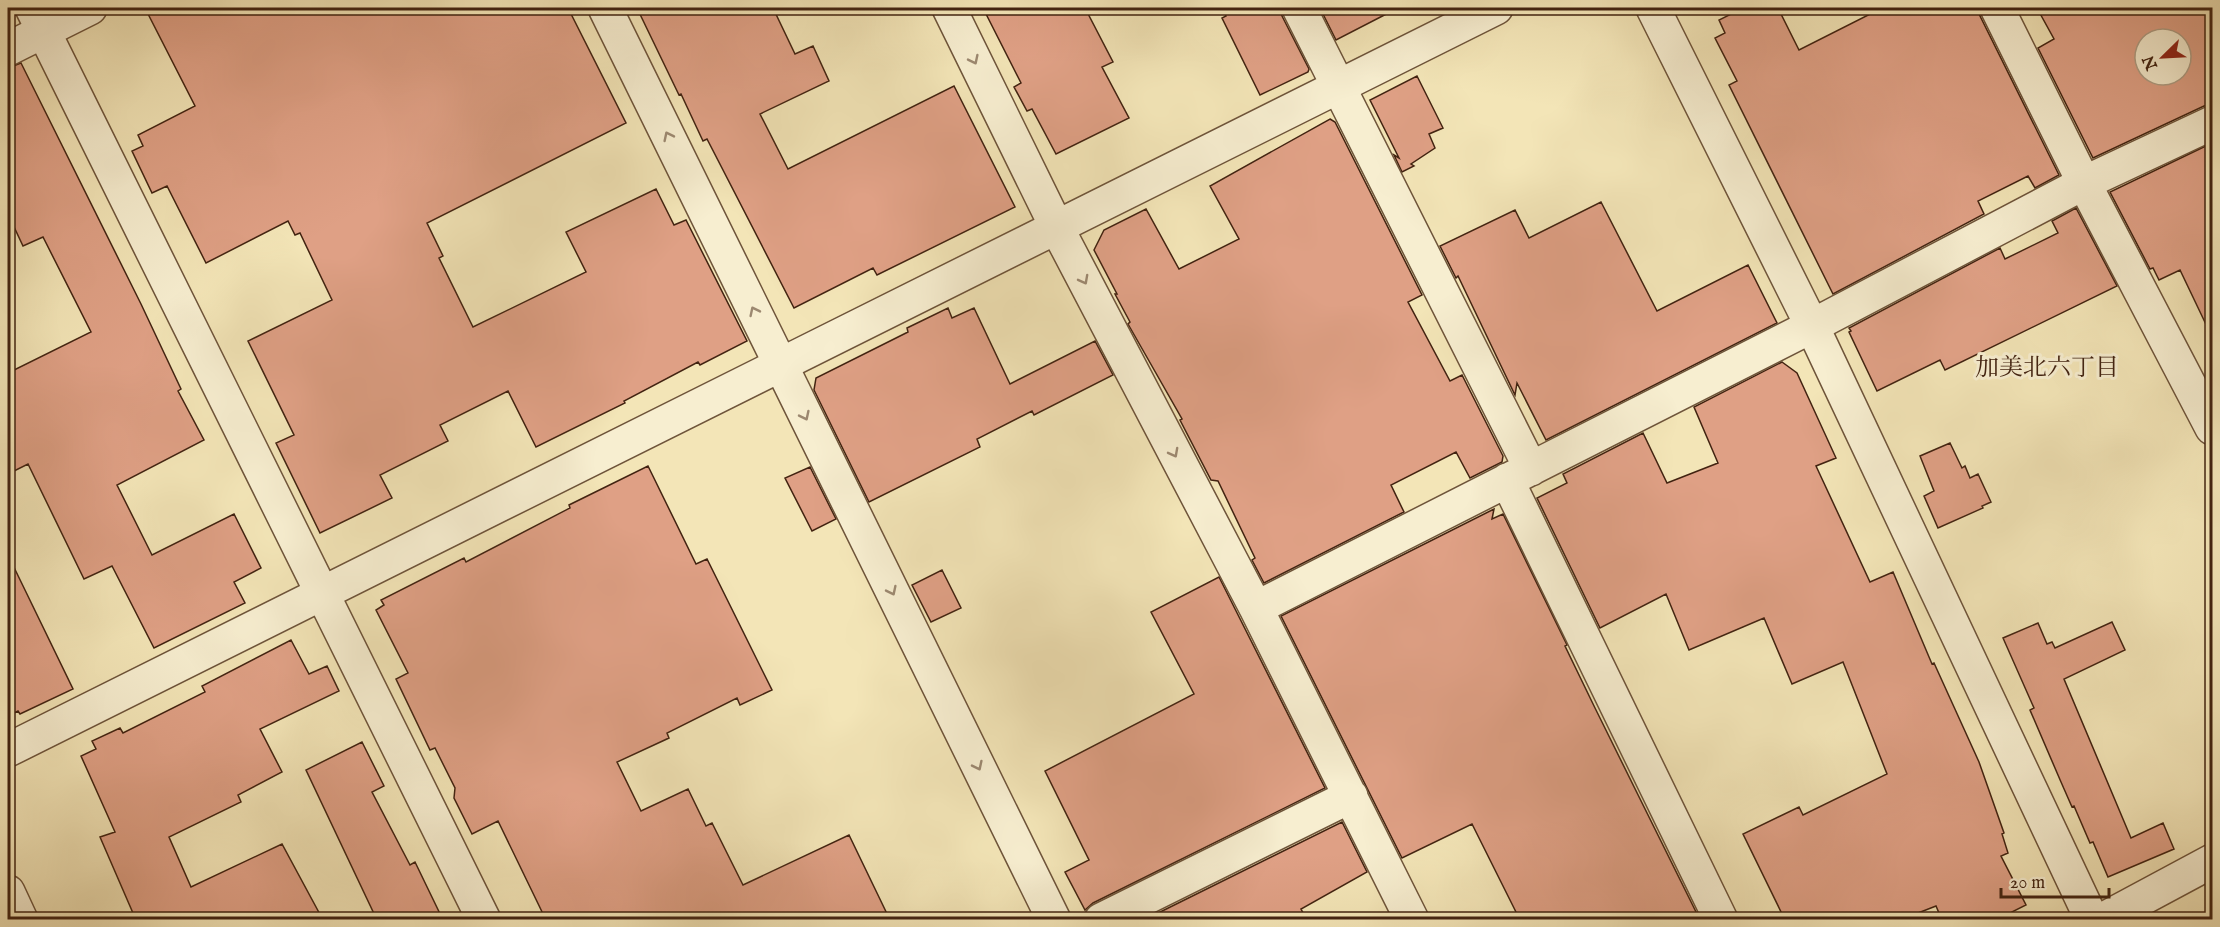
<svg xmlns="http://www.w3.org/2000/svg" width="2220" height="927" font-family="'IM FELL English','Noto Serif JP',serif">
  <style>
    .building { fill: #dfa085; stroke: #422311; stroke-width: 1.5; fill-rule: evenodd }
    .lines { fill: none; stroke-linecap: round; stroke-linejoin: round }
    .minor-casing { stroke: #6e543a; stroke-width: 36 }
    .tertiary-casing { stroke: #6e543a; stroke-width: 36 }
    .minor { stroke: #f7eed0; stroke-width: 33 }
    .tertiary { stroke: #f7eed0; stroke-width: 33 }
    .oneway { stroke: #9c8870 }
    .labels { text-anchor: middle; stroke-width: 6; stroke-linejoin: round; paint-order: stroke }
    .neighbourhood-label { font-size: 24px; fill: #422311; stroke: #f7eed0 }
  </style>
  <rect width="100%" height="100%" fill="#f3e5b7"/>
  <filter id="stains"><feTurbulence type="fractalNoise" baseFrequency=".00333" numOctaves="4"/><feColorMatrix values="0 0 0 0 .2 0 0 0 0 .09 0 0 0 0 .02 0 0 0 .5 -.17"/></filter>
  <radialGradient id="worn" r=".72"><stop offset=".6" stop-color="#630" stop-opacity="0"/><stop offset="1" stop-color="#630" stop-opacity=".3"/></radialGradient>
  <path class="building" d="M 145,8 L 568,8 L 626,123 L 427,223 L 443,256 L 439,258 L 473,327 L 586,272 L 566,232 L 656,189 L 674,225 L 686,220 L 747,341 L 700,365 L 698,362 L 624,401 L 625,403 L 536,447 L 508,391 L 440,425 L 448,441 L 380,475 L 392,498 L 320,533 L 276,443 L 294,435 L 248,341 L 332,300 L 300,233 L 295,235 L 288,221 L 206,263 L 167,186 L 152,193 L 132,151 L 143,146 L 138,135 L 195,106 Z
    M 637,8 L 773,8 L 795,54 L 813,46 L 829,81 L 760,114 L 788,169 L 954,86 L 1015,207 L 877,275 L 873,268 L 794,308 L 707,139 L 703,141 L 681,94 L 679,95 Z
    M 983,8 L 1085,8 L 1113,62 L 1102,67 L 1129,118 L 1056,154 L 1032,109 L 1027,111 L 1014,87 L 1021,83 Z
    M 1221,8 L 1280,8 L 1282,16 L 1309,69 L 1308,72 L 1260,95 L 1222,18 L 1226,16 Z
    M 1320,8 L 1398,8 L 1336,40 Z
    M 1743,8 L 1778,8 L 1799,50 L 1882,8 L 1976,8 L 2059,175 L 2035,188 L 2028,176 L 1978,201 L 1984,214 L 1833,294 L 1729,85 L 1737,81 L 1715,38 L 1725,33 L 1719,20 Z
    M 2037,8 L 2212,8 L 2212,104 L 2204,106 L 2093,158 L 2038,48 L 2054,39 ZM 2145,39 L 2181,39 L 2181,75 L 2145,75 Z
    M 21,63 L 141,304 L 181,389 L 178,391 L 204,440 L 117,485 L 152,555 L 234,514 L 261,568 L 234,582 L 245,603 L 154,648 L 112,566 L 84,579 L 28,464 L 8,474 L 8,373 L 91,332 L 43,237 L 23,246 L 8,214 L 8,68 Z
    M 1417,76 L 1443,128 L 1429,134 L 1435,148 L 1411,164 L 1414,166 L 1402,172 L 1394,155 L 1399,158 L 1370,100 Z
    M 1330,119 L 1335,122 L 1422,295 L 1408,302 L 1450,381 L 1462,375 L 1503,456 L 1502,462 L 1470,478 L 1456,452 L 1391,485 L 1404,512 L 1264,583 L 1252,560 L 1255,558 L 1218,481 L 1211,480 L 1180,420 L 1182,419 L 1128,324 L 1130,322 L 1115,294 L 1117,294 L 1094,250 L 1104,230 L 1146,209 L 1179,269 L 1239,239 L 1210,186 Z
    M 2212,143 L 2212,337 L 2180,270 L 2159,280 L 2153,268 L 2150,269 L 2110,192 Z
    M 1601,202 L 1657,311 L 1748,265 L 1777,323 L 1546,440 L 1517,383 L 1515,395 L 1458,276 L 1456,278 L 1440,246 L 1515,210 L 1529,238 Z
    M 2076,208 L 2117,286 L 1945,370 L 1940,360 L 1877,391 L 1849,332 L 1851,331 L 1849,328 L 2000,248 L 2005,259 L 2058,233 L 2052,221 Z
    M 948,308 L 952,318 L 974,308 L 1010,384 L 1095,341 L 1113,375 L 1034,415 L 1032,411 L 977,439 L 980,447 L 869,502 L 814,390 L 816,378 L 908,332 L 907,328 Z
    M 1782,362 L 1797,373 L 1836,458 L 1816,466 L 1870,582 L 1893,572 L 1932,664 L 1934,663 L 1979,762 L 2004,833 L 2002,834 L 2008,853 L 2001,856 L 2026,905 L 1996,920 L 1942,920 L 1936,906 L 1900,920 L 1785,920 L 1743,834 L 1799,807 L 1803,815 L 1887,774 L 1843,662 L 1792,684 L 1764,618 L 1689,650 L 1666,594 L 1600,628 L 1537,498 L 1567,483 L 1563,474 L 1643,433 L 1667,483 L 1718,463 L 1694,407 Z
    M 1950,443 L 1962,468 L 1965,466 L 1970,478 L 1978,474 L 1991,502 L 1982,506 L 1983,508 L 1938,528 L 1924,496 L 1934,491 L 1920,456 Z
    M 648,466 L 696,564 L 707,559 L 772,690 L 740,705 L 737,698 L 667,733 L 669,738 L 617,762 L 641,811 L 688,789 L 706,826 L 712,823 L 743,885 L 849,835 L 890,920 L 546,920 L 498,821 L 472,834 L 454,798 L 455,788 L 435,748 L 430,750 L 396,679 L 408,673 L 376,610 L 384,605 L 381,600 L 464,558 L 466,562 L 570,508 L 569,505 Z
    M 810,467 L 836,519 L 812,531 L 785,478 Z
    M 1494,509 L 1492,519 L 1503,514 L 1567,645 L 1565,646 L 1595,708 L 1700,920 L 1520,920 L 1472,824 L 1402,858 L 1281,616 Z
    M 8,555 L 73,689 L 20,714 L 18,711 L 8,716 Z
    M 942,570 L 961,608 L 931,622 L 912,585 Z
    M 1219,577 L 1325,788 L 1093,903 L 1085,910 L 1065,872 L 1089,860 L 1045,771 L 1194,694 L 1151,612 Z
    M 2112,622 L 2125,650 L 2064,679 L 2131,838 L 2163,823 L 2174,849 L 2108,877 L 2093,842 L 2090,843 L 2074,806 L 2072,807 L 2061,782 L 2030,710 L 2034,708 L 2003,638 L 2038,623 L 2047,644 L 2052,642 L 2055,648 Z
    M 291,640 L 309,674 L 327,666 L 339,691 L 260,729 L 282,772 L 238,795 L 241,802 L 169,837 L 191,887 L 282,844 L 323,920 L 136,920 L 100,837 L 115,832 L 81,756 L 96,749 L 92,741 L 120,728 L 123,733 L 205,692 L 202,686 Z
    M 362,742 L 384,786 L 372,792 L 410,865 L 415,862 L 443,920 L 377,920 L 306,770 Z
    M 1342,822 L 1367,872 L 1301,909 L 1307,920 L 1144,920 Z"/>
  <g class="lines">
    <g class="minor-casing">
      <path id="minor" d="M 605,8 L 1054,920
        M 949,8 L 1057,228 L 1256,608 L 1412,920
        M 1299,8 L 1531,469
        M 1997,8 L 2084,183 L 2212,428
        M 8,49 L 90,8
        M 1507,480 L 1721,920
        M 1256,608 L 1812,326 L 2084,183 L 2212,123
        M 8,750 L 1496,8
        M 8,892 L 21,920
        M 1101,920 L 1351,796
        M 2102,920 L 2212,861"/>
    </g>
    <g class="tertiary-casing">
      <path id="tertiary" d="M 32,8 L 484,920
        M 1653,8 L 1812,326 L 2092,920"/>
    </g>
    <use href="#minor" class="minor"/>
    <use href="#tertiary" class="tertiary"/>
  </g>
  <defs><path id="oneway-chevron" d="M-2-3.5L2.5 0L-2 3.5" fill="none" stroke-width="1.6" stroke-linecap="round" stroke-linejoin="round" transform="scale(1.5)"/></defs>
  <g class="oneway">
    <use href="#oneway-chevron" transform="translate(974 60) rotate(64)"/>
    <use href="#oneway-chevron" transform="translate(668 136) rotate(-116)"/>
    <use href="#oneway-chevron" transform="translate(1084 280) rotate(62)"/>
    <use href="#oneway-chevron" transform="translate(754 311) rotate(-116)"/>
    <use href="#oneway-chevron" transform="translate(805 416) rotate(64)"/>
    <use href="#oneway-chevron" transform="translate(1174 453) rotate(62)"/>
    <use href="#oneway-chevron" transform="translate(892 591) rotate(64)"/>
    <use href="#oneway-chevron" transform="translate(978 766) rotate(64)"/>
  </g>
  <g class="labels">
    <g class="neighbourhood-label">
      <text x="2047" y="375">加美北六丁目</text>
    </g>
  </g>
  <rect width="2220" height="927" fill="none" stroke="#f3e5b7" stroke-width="30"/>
  <rect x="9" y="9" width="2202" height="909" fill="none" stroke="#422311" stroke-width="3"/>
  <rect x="15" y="15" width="2190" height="897" fill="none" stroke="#422311" stroke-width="1.5"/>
  <g transform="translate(2163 57) rotate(246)"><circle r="28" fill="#f7eed0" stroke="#af9d84" stroke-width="1.5"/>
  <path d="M0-4.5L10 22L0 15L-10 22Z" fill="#8f2418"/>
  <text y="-9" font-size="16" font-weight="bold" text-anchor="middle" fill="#422311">N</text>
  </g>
  <path d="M2001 888v9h108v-9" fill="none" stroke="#422311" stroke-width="3"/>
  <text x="2010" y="888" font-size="18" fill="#422311" stroke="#f7eed0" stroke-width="4.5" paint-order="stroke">20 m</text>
  <rect width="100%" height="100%" filter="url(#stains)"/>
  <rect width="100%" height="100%" fill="url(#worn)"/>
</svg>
